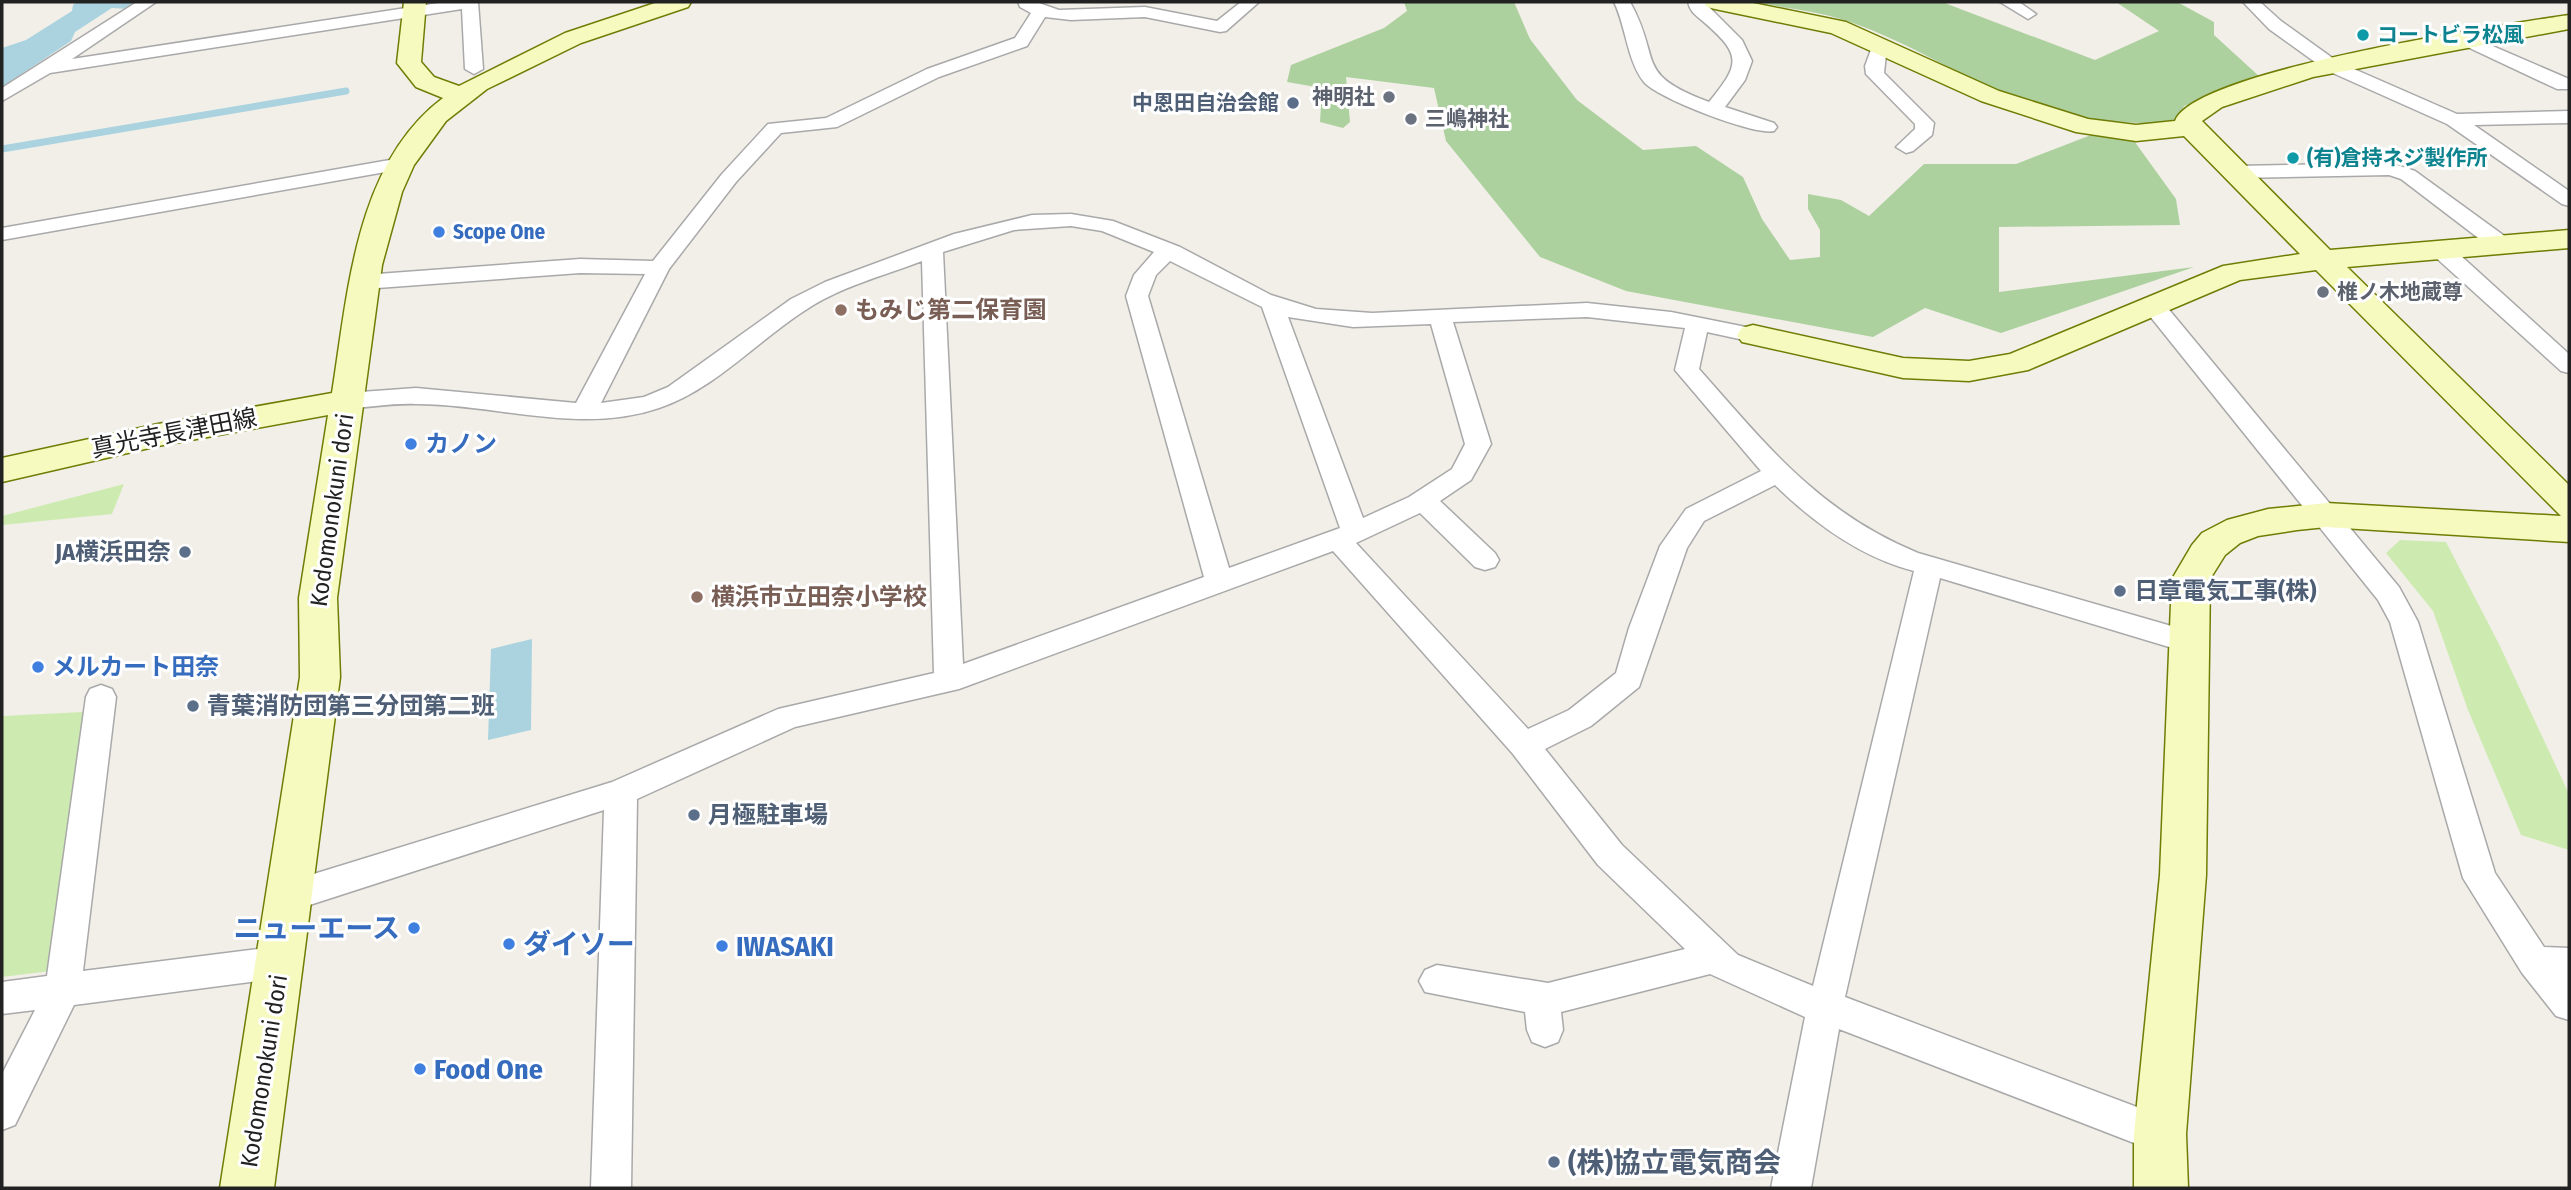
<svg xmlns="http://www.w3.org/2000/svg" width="2571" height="1190" font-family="'Fira Sans Condensed','Noto Sans JP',sans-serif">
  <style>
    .grass { fill: #cdebb0 }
    .forest { fill: #add19e }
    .water { fill: #aad3df }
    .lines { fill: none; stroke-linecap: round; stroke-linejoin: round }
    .stream { stroke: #aad3df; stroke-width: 7 }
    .street-casing { stroke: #a9a9a9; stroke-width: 3 }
    .secondary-casing { stroke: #707d05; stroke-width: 3 }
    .street { fill: #fff; fill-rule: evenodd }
    .secondary { fill: #f7fabf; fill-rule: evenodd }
    .culture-dot { fill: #0f9aa8; stroke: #fff; stroke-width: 2.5 }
    .worship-dot { fill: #6b7280; stroke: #fff; stroke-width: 2.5 }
    .service-dot { fill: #5c6f8a; stroke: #fff; stroke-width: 2.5 }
    .shop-dot { fill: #3f7fe0; stroke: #fff; stroke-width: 2.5 }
    .education-dot { fill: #8d6e63; stroke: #fff; stroke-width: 2.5 }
    .labels { text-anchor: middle; stroke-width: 6; stroke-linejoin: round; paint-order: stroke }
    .far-culture-label { font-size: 21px; font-weight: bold; fill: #0d838f; stroke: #fff; text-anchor: start }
    .far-worship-label { font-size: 21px; font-weight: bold; fill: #5b616d; stroke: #fff; text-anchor: start }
    .far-service-label { font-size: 21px; font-weight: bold; fill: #4e5e75; stroke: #fff; text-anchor: end }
    .far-shop-label { font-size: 21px; font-weight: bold; fill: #366cbe; stroke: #fff; text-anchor: start }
    .education-label { font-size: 24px; font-weight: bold; fill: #785e54; stroke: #fff; text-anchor: start }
    .street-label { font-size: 24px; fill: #222; stroke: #fff }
    .shop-label { font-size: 24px; font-weight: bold; fill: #366cbe; stroke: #fff; text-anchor: start }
    .service-label { font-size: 24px; font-weight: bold; fill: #4e5e75; stroke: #fff; text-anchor: start }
    .near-shop-label { font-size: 28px; font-weight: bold; fill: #366cbe; stroke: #fff; text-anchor: start }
    .near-service-label { font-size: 28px; font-weight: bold; fill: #4e5e75; stroke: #fff; text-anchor: start }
  </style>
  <rect width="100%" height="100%" fill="#f2efe9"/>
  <path class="grass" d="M 124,484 L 112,514 L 2,525 L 2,516 Z
    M 2400,540 L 2446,542 L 2499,644 L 2569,794 L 2569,850 L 2521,835 L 2468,710 L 2433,611 L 2386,553 Z
    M 83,712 L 51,971 L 2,977 L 2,716 Z"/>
  <path class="forest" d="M 1404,2 L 1514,2 L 1530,39 L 1577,100 L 1643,150 L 1696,146 L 1743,177 L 1762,219 L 1790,260 L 1820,257 L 1820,230 L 1808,209 L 1808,194 L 1841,200 L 1869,216 L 1924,164 L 2016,164 L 2091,135 L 2132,138 L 2176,199 L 2180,225 L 1999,227 L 1999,292 L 2194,267 L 2001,333 L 1925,308 L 1873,337 L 1626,291 L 1540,257 L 1446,141 L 1434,88 L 1346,77 L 1350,122 L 1343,128 L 1320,122 L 1322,88 L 1287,82 L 1291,65 L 1384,28 L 1407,11 Z
    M 1755,2 L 1942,2 L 2095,60 L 2159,31 L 2116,2 L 2179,3 L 2214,22 L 2214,35 L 2260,77 L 2184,106 L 2178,122 C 2115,127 2053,116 1995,90 C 1945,67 1897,37 1844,20 C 1816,11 1784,8 1755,2 Z"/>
  <path class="water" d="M 77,2 L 121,2 L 75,32 L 71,41 L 2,87 L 2,48 L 26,40 L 72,11 L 73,5 Z
    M 532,639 L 531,730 L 488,740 L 491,649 Z"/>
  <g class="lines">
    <path class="stream" d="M 104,4 L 135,6
      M 2,149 L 346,91"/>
    <g class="street-casing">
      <path id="street" d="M 137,2 L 156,2 L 72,59 L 445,2 L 478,2 L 483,69 L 474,74 L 465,69 L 462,9 L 50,73 L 2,101 L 2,88 Z
        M 1018,2 L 1036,2 L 1059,10 L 1145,7 L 1217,21 L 1241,2 L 1259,2 L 1226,31 L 1220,32 L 1145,17 L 1071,20 L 1045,17 L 1027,46 L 939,77 L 837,127 L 781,133 L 736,182 L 669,269 L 601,403 L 644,397 L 668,387 L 791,299 L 825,282 L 954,234 L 1032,215 L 1071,214 L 1113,221 L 1180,247 L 1271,295 L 1316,309 L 1372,313 L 1587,303 L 1671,312 L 1761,330 L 1765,335 L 1761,340 L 1753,342 L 1707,332 L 1699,369 C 1768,447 1819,512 1918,553 L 2199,634 L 2203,642 L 2199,650 L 2189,653 L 1940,578 L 1845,997 L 2174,1121 L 2179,1134 L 2174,1147 L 2160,1153 L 1839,1029 L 1811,1188 L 1771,1188 L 1805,1017 L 1710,974 L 1561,1012 L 1563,1030 L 1558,1042 L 1545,1047 L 1532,1042 L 1527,1030 L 1525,1012 L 1425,992 L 1419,981 L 1425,970 L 1437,965 L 1548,983 L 1685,949 L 1598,865 L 1513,754 L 1333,551 L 959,689 L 795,727 L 637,799 L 631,1188 L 591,1188 L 604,810 L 291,911 L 279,906 L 274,896 L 279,886 L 291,881 L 612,782 L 778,709 L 934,673 L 922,261 C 883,276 839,287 804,311 C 756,342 715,389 659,408 C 581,435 496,404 416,404 C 393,403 370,407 347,409 L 338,406 L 335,401 L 338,396 L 347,393 L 416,388 L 576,403 L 645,274 L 580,273 L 364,289 L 353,282 L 364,275 L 580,259 L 653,261 L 722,174 L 768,124 L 826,118 L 927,69 L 1015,38 L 1031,13 L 1020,7 ZM 1071,226 L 1102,231 L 1154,252 L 1134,275 L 1126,296 L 1204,577 L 963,664 L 943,252 L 1014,230 ZM 1170,261 L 1262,307 L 1340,528 L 1229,568 L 1148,296 L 1156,275 ZM 1288,317 L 1353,327 L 1431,324 L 1465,444 L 1452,469 L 1409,497 L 1363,518 ZM 1587,317 L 1685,328 L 1675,370 L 1761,471 L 1686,509 L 1660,546 L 1629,628 L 1616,673 L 1569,710 L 1528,729 L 1356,543 L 1420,513 L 1475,567 L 1485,570 L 1495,567 L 1499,560 L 1495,553 L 1440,501 L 1471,480 L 1491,444 L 1453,322 ZM 1775,485 C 1814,523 1860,557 1914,571 L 1813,986 L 1738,955 L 1622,845 L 1545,749 L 1591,726 L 1639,687 L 1687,548 L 1704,521 Z
        M 1614,2 L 1630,2 C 1663,61 1632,73 1709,102 C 1739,65 1743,56 1705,23 C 1697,16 1690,12 1688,2 L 1704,2 L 1742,40 L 1752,61 L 1745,80 L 1725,107 L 1774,123 L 1777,127 L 1774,131 C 1755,136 1657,98 1644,82 C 1627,61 1626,26 1614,2 Z
        M 2000,2 L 2019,2 L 2036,14 L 2028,19 Z
        M 2243,2 L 2260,2 L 2281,21 L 2338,62 L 2457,114 L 2569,111 L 2569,123 L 2474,125 L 2569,191 L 2569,206 L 2562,204 L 2447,124 L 2326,70 L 2269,29 Z
        M 2467,35 L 2569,79 L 2569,89 L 2557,89 L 2461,44 L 2458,40 L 2461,36 Z
        M 1889,43 L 1898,48 L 1886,54 L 1884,73 L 1934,123 L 1932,135 L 1913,151 L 1906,153 L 1896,147 L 1915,129 L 1915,124 L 1866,74 L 1865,66 L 1872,47 Z
        M 401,158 L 411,164 L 408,168 L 2,240 L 2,228 Z
        M 2391,163 L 2415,171 L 2510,240 L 2513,245 L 2510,250 L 2494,250 L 2401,179 L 2389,175 L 2237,178 L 2227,172 L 2237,166 Z
        M 2441,244 L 2449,245 L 2569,354 L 2569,373 L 2561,371 L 2433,255 L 2430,250 Z
        M 2153,298 L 2161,300 L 2399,587 L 2418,622 L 2495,873 L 2544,947 L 2569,948 L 2569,1020 L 2556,1016 L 2522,973 L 2463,878 L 2390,622 L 2378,600 L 2145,310 L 2142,305 L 2145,300 Z
        M 101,685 L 112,689 L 116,697 L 83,971 L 281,946 L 293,951 L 298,962 L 293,973 L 281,978 L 74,1005 L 15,1125 L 2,1130 L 2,1074 L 35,1010 L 2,1014 L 2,982 L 47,976 L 86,697 L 90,689 Z"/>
    </g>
    <g class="secondary-casing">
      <path id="secondary" d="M 404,2 L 426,2 L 421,62 L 434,77 L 459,86 L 565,33 L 658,2 L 691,2 L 688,7 L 581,43 L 487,89 L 446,121 L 414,165 L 402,192 L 382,265 L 337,598 L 340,677 L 274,1188 L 220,1188 L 300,677 L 299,598 L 328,415 L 158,446 L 2,482 L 2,458 L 158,424 L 332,393 C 348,293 355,164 443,98 L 416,87 L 397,63 Z
        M 1704,2 L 1748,2 L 1846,22 L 1999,91 L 2088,119 L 2136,125 L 2175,121 C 2193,70 2509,24 2569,15 L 2569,29 L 2313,77 L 2222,107 L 2202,121 L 2330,250 L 2569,230 L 2569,248 L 2347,267 L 2569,485 L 2569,542 L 2326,527 L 2297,530 L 2258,536 L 2240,543 L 2225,555 L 2210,579 L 2206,875 L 2186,1134 L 2188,1188 L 2134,1188 L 2134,1134 L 2160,875 L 2172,579 L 2192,545 L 2202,533 L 2227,520 L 2268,509 L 2326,503 L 2561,516 L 2316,270 L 2240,280 L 2028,370 L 1969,381 L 1903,378 L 1742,342 L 1737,335 L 1742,328 L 1753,325 L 1903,358 L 1969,361 L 2010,354 L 2223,266 L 2300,254 L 2184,136 L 2136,141 L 2076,132 L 1981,101 L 1831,33 L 1715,9 L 1707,7 Z"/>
    </g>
    <use href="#street" class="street"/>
    <use href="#secondary" class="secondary"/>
  </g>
  <g class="culture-dot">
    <circle cx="2363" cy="35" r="7"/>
    <circle cx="2293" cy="158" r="7"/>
  </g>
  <g class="worship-dot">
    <circle cx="1389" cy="97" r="7"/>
    <circle cx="1411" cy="119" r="7"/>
    <circle cx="2323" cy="292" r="7"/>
  </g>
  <g class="service-dot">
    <circle cx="1293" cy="103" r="7"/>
    <circle cx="185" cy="552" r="7"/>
    <circle cx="2120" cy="591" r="7"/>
    <circle cx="193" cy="706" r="7"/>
    <circle cx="694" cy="815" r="7"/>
    <circle cx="1554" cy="1162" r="7"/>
  </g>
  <g class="shop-dot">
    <circle cx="439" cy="232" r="7"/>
    <circle cx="411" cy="444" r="7"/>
    <circle cx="38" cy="667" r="7"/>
    <circle cx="414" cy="928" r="7"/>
    <circle cx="509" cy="944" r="7"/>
    <circle cx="722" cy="946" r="7"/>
    <circle cx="420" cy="1069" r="7"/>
  </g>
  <g class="education-dot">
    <circle cx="841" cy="310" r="7"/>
    <circle cx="697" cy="597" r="7"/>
  </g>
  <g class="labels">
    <g class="far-culture-label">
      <text x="2377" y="42">コートビラ松風</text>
      <text x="2307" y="165">(有)倉持ネジ製作所</text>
    </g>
    <g class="far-worship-label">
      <text x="1375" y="104" text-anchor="end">神明社</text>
      <text x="1425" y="126">三嶋神社</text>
      <text x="2337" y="299">椎ノ木地蔵尊</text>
    </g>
    <g class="far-service-label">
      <text x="1279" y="110">中恩田自治会館</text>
    </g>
    <g class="far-shop-label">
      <text x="453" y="239">Scope One</text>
    </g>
    <g class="education-label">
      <text x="855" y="318">もみじ第二保育園</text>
      <text x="711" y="605">横浜市立田奈小学校</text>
    </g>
    <g class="street-label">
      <text transform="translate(174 433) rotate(-11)" y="8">真光寺長津田線</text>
      <text transform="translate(332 510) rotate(-82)" y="8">Kodomonokuni dori</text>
      <text transform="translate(264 1071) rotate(-81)" y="8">Kodomonokuni dori</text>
    </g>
    <g class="shop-label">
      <text x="425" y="452">カノン</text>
      <text x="52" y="675">メルカート田奈</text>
    </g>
    <g class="service-label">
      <text x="171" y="560" text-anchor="end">JA横浜田奈</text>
      <text x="2134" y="599">日章電気工事(株)</text>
      <text x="207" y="714">青葉消防団第三分団第二班</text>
      <text x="708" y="823">月極駐車場</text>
    </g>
    <g class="near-shop-label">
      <text x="400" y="938" text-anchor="end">ニューエース</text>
      <text x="523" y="954">ダイソー</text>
      <text x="736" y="956">IWASAKI</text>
      <text x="434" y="1079">Food One</text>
    </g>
    <g class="near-service-label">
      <text x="1568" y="1172">(株)協立電気商会</text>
    </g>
  </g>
  <rect width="2571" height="1190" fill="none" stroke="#222222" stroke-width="7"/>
</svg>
